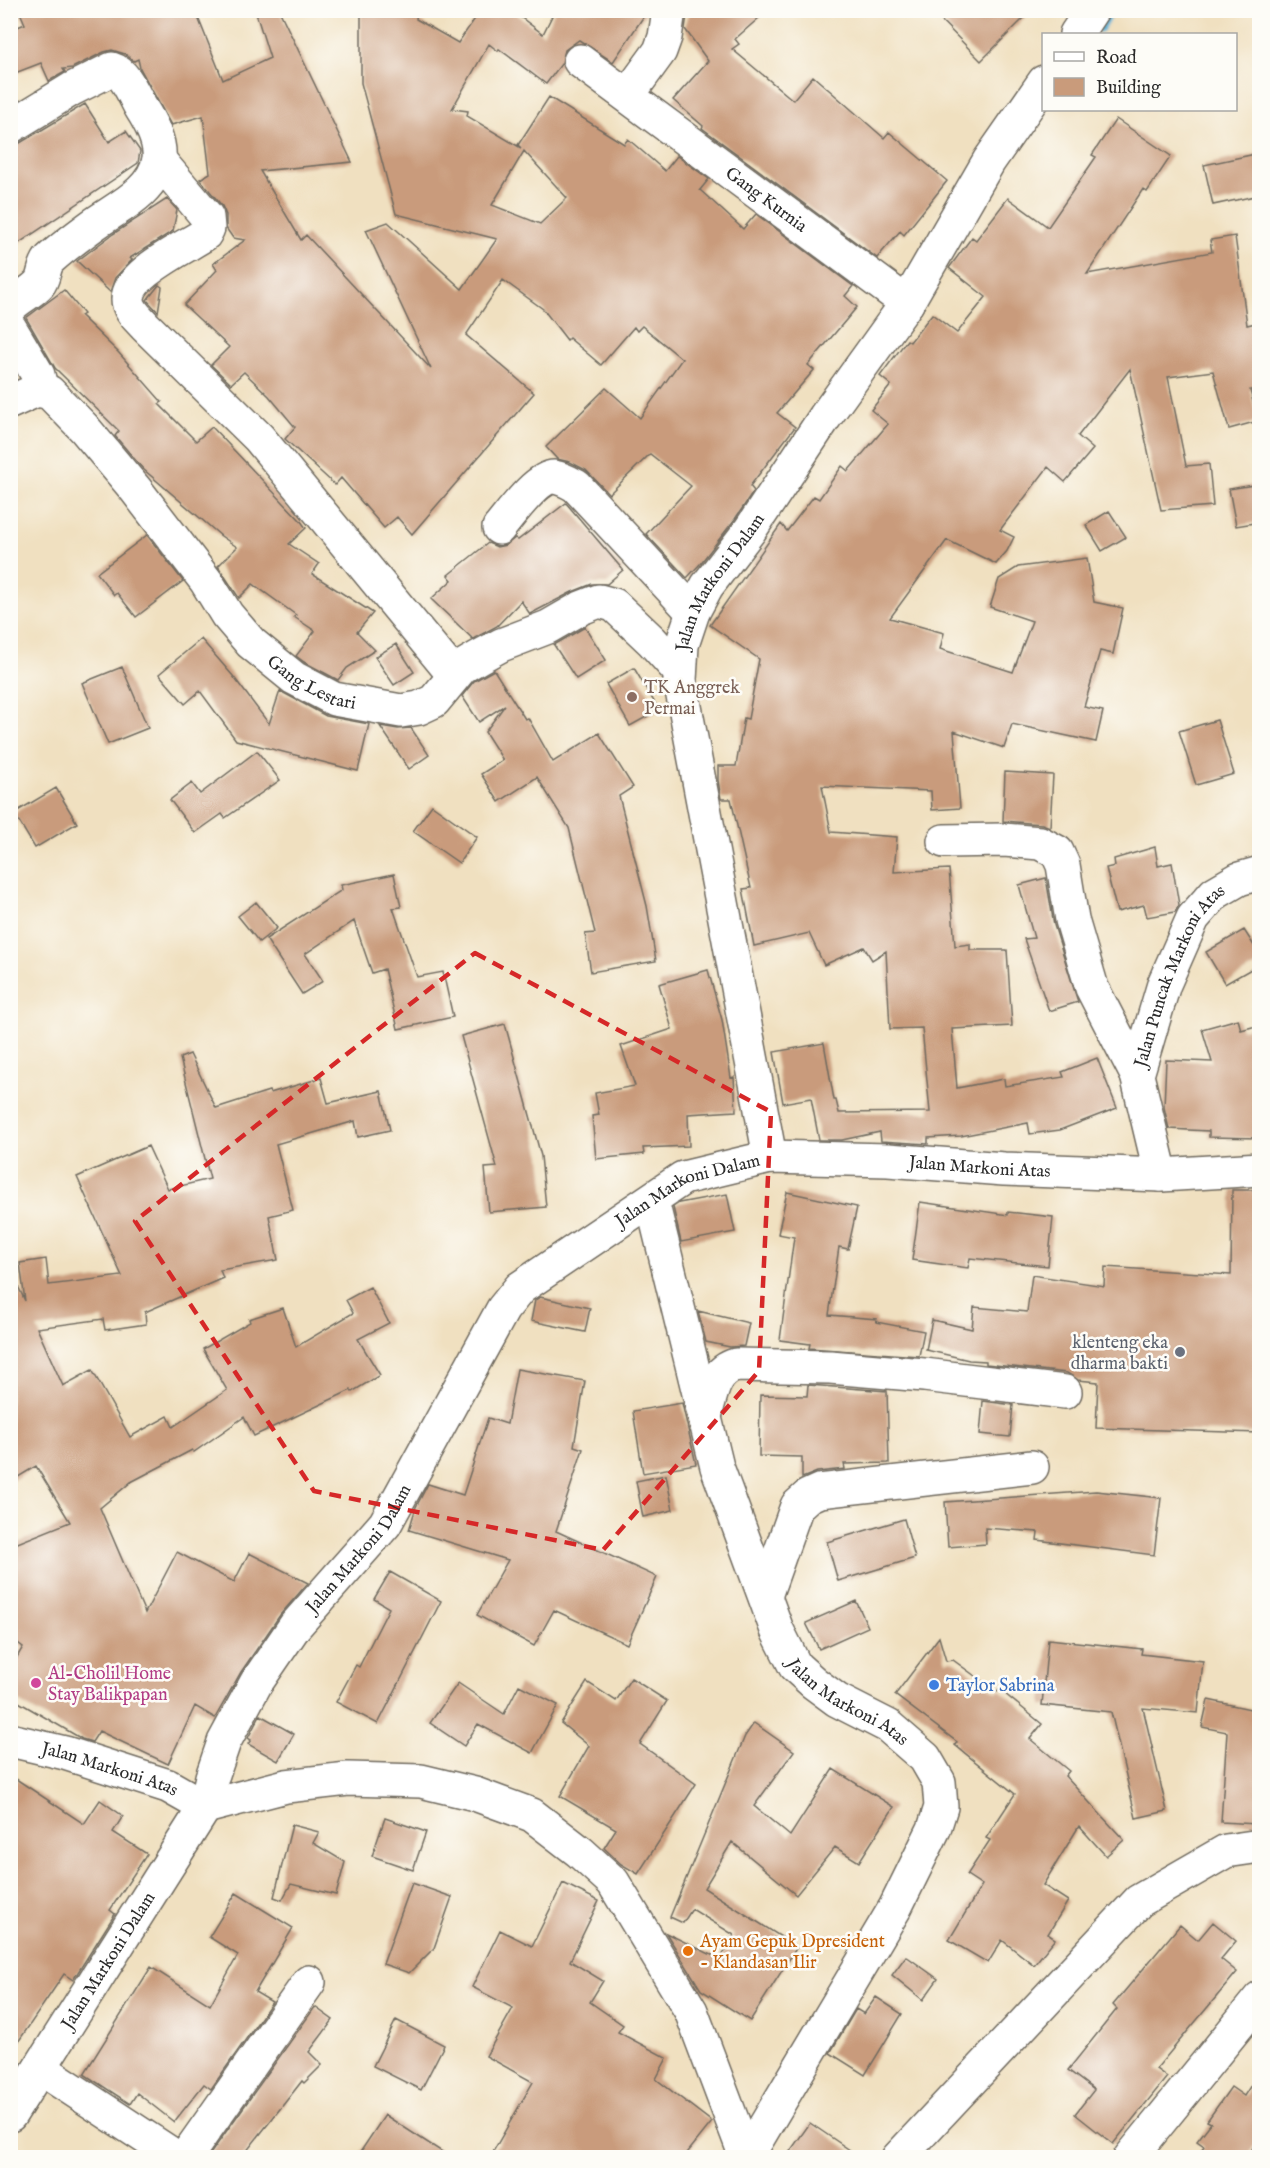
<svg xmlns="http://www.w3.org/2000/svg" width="1270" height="2168" font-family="'IM FELL English',serif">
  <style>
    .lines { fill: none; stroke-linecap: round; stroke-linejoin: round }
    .stream { stroke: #5eb3da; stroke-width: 9 }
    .building { fill: #c99b7b; fill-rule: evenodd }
    .minor-casing { stroke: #706a5f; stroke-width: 36 }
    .minor { stroke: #fff; stroke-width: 33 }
    .marked { fill: none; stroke: #d62828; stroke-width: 4.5; stroke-dasharray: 12 8; stroke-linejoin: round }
    .education-dot { fill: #8d6e63; stroke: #fdfcf7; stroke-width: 2 }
    .worship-dot { fill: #6b7280; stroke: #fdfcf7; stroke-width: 2 }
    .hotel-dot { fill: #d1479c; stroke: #fdfcf7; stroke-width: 2 }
    .shop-dot { fill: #3f7fe0; stroke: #fdfcf7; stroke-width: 2 }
    .food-dot { fill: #e8710a; stroke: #fdfcf7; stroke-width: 2 }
    .labels { text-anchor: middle; stroke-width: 5; stroke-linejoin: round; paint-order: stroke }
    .street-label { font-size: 18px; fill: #2b2b2b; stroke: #fdfcf7 }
    .education-label { font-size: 18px; fill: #785e54; stroke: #fdfcf7; text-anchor: start }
    .worship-label { font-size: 18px; fill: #5b616d; stroke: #fdfcf7; text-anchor: end }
    .hotel-label { font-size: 18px; fill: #b23c85; stroke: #fdfcf7; text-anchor: start }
    .shop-label { font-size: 18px; fill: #366cbe; stroke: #fdfcf7; text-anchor: start }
    .food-label { font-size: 18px; fill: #c56008; stroke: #fdfcf7; text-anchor: start }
  </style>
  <rect width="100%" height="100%" fill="#fdfcf7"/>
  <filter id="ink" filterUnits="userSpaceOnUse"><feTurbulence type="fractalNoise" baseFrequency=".0167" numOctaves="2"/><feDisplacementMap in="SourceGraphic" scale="12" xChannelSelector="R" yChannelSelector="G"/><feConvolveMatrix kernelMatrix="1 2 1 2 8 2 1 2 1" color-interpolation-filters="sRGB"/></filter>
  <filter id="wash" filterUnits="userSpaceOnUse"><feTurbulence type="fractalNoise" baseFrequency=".008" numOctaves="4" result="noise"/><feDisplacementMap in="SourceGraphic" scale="24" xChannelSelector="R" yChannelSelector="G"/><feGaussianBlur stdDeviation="1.35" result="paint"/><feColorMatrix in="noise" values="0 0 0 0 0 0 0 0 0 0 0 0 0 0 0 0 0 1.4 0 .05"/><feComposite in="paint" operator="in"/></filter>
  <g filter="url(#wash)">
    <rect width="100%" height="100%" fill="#f0e0c0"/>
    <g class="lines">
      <path class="stream" d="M 1100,28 L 1111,10"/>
    </g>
    <g id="blocks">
      <path class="building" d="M 19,10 L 195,10 L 223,80 L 270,58 L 255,10 L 279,10 L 352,162 L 260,171 L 301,240 L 306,235 L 431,369 L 366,230 L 388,222 L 462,289 L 497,239 L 396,214 L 361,83 L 361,10 L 417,10 L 416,19 L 458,43 L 481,10 L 511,10 L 543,34 L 555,10 L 648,10 L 613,62 L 579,40 L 565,50 L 562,63 L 546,84 L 499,49 L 498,51 L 489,44 L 452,109 L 468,111 L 467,116 L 521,148 L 518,145 L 549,97 L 624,144 L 628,139 L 665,171 L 677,156 L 709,179 L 700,190 L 743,229 L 756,214 L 853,286 L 845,296 L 857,307 L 808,365 L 814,370 L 777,413 L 795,427 L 750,486 L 754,491 L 735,519 L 700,564 L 687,578 L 646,534 L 691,486 L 650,454 L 609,494 L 586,470 L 570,462 L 557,459 L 546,447 L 606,388 L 640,418 L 682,359 L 642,326 L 637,331 L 634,327 L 601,365 L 569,338 L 567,340 L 543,309 L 503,280 L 466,335 L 534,393 L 412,534 L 397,517 L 384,528 L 341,478 L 335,485 L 285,439 L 295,427 L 269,396 L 244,372 L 231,384 L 211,365 L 229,347 L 184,305 L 217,270 L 213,264 L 245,240 L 233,238 L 226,228 L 226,215 L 222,206 L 200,179 L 210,173 L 203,116 L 171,125 L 140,68 L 138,59 L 134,61 L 125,54 L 112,50 L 104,52 L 72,68 L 63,69 L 65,72 L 49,81 L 41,63 L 10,75 L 10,30 L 25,24 ZM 524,151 L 567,198 L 540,224 L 492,205 Z
        M 695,10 L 768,10 L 735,39 L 739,44 L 732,49 L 793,100 L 813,76 L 884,138 L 889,132 L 947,181 L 904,235 L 900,231 L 877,258 L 702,128 L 703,126 L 673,100 L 708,61 L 685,29 L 687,16 Z
        M 931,10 L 1032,10 L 981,61 Z
        M 85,104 L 109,142 L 126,131 L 140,151 L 138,163 L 10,249 L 10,146 L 20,143 Z
        M 1116,119 L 1171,156 L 1147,192 L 1143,189 L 1087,274 L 1212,252 L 1210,240 L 1235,236 L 1247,325 L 1260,322 L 1260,388 L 1250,390 L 1258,421 L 1229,429 L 1213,371 L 1168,377 L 1186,466 L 1209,464 L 1213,506 L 1161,510 L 1130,369 L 1078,436 L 1093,449 L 1065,482 L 1048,467 L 1000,530 L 1014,537 L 1007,551 L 996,564 L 947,540 L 890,618 L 944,633 L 940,649 L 1013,672 L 1032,621 L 990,607 L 999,579 L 1018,567 L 1087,558 L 1094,602 L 1123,608 L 1113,654 L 1100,651 L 1084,707 L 1103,711 L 1096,742 L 1012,724 L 1004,748 L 954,731 L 960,808 L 932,810 L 931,791 L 822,786 L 831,832 L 897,837 L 894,872 L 949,869 L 955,946 L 970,944 L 970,950 L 1007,950 L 1012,1026 L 952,1029 L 957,1088 L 1004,1079 L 1005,1086 L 1064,1077 L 1062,1072 L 1097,1058 L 1117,1108 L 1060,1130 L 1030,1134 L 1028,1123 L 961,1136 L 928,1138 L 928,1144 L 881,1141 L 880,1132 L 842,1140 L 819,1140 L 811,1098 L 783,1103 L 774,1052 L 824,1043 L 834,1100 L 836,1100 L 839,1113 L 930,1112 L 922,1028 L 890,1029 L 886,951 L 872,960 L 864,947 L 824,965 L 809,933 L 754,946 L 743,889 L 751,888 L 731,799 L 721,799 L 718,780 L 718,766 L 736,766 L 744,718 L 748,719 L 759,659 L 710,625 L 781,524 L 787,531 L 814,496 L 819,499 L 842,466 L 848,471 L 888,424 L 871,410 L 891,385 L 880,376 L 907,340 L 910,342 L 932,314 L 957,333 L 986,297 L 949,268 L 972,237 L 976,240 L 1008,198 L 1048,227 L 1096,157 L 1092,155 Z
        M 1260,153 L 1260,195 L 1213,205 L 1204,165 Z
        M 167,199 L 177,210 L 173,231 L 130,258 L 132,260 L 115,278 L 110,292 L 77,261 L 113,234 Z
        M 159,285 L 162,287 L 158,312 L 147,300 Z
        M 64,290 L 84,314 L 81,316 L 118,352 L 162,402 L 159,404 L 196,441 L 212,427 L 300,520 L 306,528 L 289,544 L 319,564 L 312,574 L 373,613 L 357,632 L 375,650 L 347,668 L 338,680 L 304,662 L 296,656 L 315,631 L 294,617 L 296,615 L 253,584 L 239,598 L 218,566 L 237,547 L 221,536 L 143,469 L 115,436 L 119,431 L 55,368 L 26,318 Z
        M 1260,484 L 1260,522 L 1236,526 L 1229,489 Z
        M 566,503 L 623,570 L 607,584 L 592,584 L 572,592 L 530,614 L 521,601 L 497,626 L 473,639 L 431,599 L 452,580 L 448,575 L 488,543 L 497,547 L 506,545 L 515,538 L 518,540 Z
        M 1109,511 L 1126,537 L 1102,551 L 1086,525 Z
        M 147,535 L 183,581 L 136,617 L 117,593 L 114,595 L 97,573 Z
        M 585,627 L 606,660 L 576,679 L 554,645 Z
        M 201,639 L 233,676 L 269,724 L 280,691 L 326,716 L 369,724 L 358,771 L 236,740 L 200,691 L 185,704 L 159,674 Z
        M 396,644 L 414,672 L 394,685 L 375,657 Z
        M 122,667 L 148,728 L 108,744 L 82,683 Z
        M 634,668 L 659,710 L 630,726 L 606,684 Z
        M 494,670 L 525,719 L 528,718 L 553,762 L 599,733 L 633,787 L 619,796 L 647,906 L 656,961 L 591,972 L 585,934 L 595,933 L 569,828 L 537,777 L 499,802 L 481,774 L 503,760 L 485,732 L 505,705 L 479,722 L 462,696 L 474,681 Z
        M 1217,720 L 1234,774 L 1196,785 L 1179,731 Z
        M 380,726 L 398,729 L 411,728 L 429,755 L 409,769 Z
        M 257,751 L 280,780 L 225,818 L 222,814 L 195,833 L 170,800 L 192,783 L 200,794 Z
        M 1005,772 L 1053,775 L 1050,827 L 1042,824 L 1003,821 Z
        M 56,788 L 77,823 L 35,848 L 14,813 Z
        M 432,805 L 477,837 L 459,863 L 413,831 Z
        M 1155,847 L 1158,866 L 1172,863 L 1179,905 L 1175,912 L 1147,917 L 1144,905 L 1117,912 L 1106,868 L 1115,866 L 1114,859 Z
        M 394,874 L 401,907 L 393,908 L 417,977 L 443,972 L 453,1017 L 398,1029 L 384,969 L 372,973 L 354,921 L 305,954 L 323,981 L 302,994 L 266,939 L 342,890 L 341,885 Z
        M 1046,878 L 1054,925 L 1078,1002 L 1049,1011 L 1024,939 L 1034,938 L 1019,885 Z
        M 256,902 L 277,928 L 259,942 L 238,916 Z
        M 1244,930 L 1260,955 L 1260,964 L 1225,984 L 1206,952 Z
        M 708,970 L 722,1020 L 731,1078 L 734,1077 L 736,1111 L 688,1114 L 689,1146 L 643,1148 L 644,1154 L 596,1159 L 592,1116 L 599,1115 L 595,1093 L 635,1086 L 621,1046 L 672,1029 L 659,984 Z
        M 1238,1019 L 1241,1030 L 1260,1025 L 1260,1138 L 1209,1137 L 1209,1131 L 1169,1129 L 1164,1107 L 1166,1060 L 1212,1062 L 1202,1029 Z
        M 505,1024 L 541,1156 L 546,1207 L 489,1212 L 485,1168 L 497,1167 L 461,1036 Z
        M 190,1054 L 216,1108 L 269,1091 L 270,1093 L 321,1078 L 328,1103 L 381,1091 L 390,1130 L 358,1137 L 355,1121 L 276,1144 L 293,1210 L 269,1216 L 278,1260 L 220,1270 L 223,1278 L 145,1312 L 146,1324 L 105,1330 L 103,1319 L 37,1328 L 63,1386 L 92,1370 L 130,1437 L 168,1416 L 173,1427 L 227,1390 L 203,1349 L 250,1322 L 249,1319 L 283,1308 L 296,1347 L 353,1313 L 346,1300 L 370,1287 L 389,1323 L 358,1339 L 380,1375 L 352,1392 L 351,1390 L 254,1436 L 244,1417 L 194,1452 L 192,1450 L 131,1482 L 100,1508 L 145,1613 L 177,1552 L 234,1582 L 249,1553 L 308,1583 L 280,1615 L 241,1672 L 215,1718 L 195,1706 L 168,1764 L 99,1731 L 92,1742 L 82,1739 L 10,1697 L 10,1669 L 23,1647 L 10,1637 L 10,1546 L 70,1522 L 36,1466 L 10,1482 L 10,1269 L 25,1301 L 20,1263 L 46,1259 L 49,1285 L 122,1276 L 77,1177 L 148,1146 L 168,1189 L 210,1179 L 180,1058 Z
        M 1232,1190 L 1260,1190 L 1260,1433 L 1096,1428 L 1098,1382 L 1078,1380 L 1067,1373 L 986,1364 L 986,1361 L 969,1360 L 926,1350 L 932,1320 L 972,1329 L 974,1307 L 1027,1312 L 1032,1275 L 1104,1286 L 1105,1267 L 1231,1275 Z
        M 787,1192 L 857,1207 L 848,1249 L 839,1247 L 829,1315 L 877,1319 L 876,1322 L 924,1331 L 919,1356 L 809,1348 L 810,1344 L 780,1340 L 794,1237 L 778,1234 Z
        M 727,1194 L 735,1232 L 681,1242 L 673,1207 L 679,1203 Z
        M 920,1202 L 1008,1215 L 1008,1212 L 1053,1217 L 1048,1266 L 970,1258 L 968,1268 L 912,1260 Z
        M 540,1297 L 590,1308 L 585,1332 L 531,1321 L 535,1300 Z
        M 698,1311 L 749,1323 L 744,1346 L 730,1347 L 706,1342 Z
        M 517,1369 L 585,1381 L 574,1446 L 583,1449 L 556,1531 L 657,1577 L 627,1644 L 554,1610 L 534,1646 L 477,1615 L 508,1560 L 409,1530 L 416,1507 L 428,1484 L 463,1495 L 488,1418 L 507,1424 Z
        M 808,1385 L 887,1391 L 889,1463 L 844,1464 L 845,1469 L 817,1472 L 802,1478 L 802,1457 L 759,1456 L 760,1395 L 807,1396 Z
        M 983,1401 L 1013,1405 L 1010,1437 L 980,1434 Z
        M 682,1403 L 696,1464 L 643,1473 L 633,1411 Z
        M 666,1475 L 673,1510 L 643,1517 L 636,1481 Z
        M 1096,1491 L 1161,1498 L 1154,1555 L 1037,1540 L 1038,1532 L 985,1528 L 986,1544 L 948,1547 L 945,1502 Z
        M 904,1519 L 915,1558 L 838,1581 L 827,1542 Z
        M 390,1572 L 441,1601 L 378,1724 L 336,1702 L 356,1665 L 359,1667 L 389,1608 L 374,1599 Z
        M 856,1601 L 868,1627 L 819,1649 L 806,1623 Z
        M 939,1637 L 946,1661 L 953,1660 L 997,1692 L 999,1689 L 1042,1724 L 1030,1739 L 1069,1771 L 1065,1776 L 1124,1840 L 1106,1856 L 1079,1826 L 1043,1885 L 1068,1901 L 1048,1934 L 1055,1939 L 1034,1965 L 1002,1940 L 988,1963 L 949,1940 L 982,1885 L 967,1875 L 990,1840 L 986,1838 L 1015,1794 L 955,1745 L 957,1742 L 895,1695 Z
        M 1048,1639 L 1142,1649 L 1141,1654 L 1203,1661 L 1198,1713 L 1143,1708 L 1167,1811 L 1136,1818 L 1111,1712 L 1042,1705 Z
        M 631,1678 L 667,1701 L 640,1744 L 696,1784 L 638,1874 L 621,1864 L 604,1848 L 616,1829 L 560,1796 L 589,1746 L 561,1723 L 587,1682 L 616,1701 Z
        M 458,1683 L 504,1714 L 519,1685 L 558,1705 L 532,1753 L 478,1724 L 464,1746 L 430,1723 Z
        M 1208,1700 L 1260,1711 L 1260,1783 L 1257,1824 L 1221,1822 L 1227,1732 L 1202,1727 Z
        M 260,1715 L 294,1734 L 278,1761 L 248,1744 L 251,1740 L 248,1738 Z
        M 754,1723 L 794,1751 L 754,1806 L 790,1836 L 833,1769 L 894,1807 L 859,1862 L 835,1847 L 796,1895 L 732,1842 L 704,1888 L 797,1947 L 750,2021 L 701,1990 L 666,1933 L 720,1959 L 734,1935 L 692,1909 L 683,1923 L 670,1917 L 745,1736 Z
        M 10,1775 L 84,1824 L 100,1800 L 123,1816 L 113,1832 L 147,1854 L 110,1910 L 115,1914 L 73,1980 L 64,1974 L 10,2054 Z
        M 385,1818 L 426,1832 L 413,1870 L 372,1856 Z
        M 292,1825 L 319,1832 L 313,1843 L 345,1862 L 336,1895 L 291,1884 L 282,1900 L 274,1897 Z
        M 412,1883 L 452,1897 L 434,1948 L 409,1973 L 383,1964 Z
        M 563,1883 L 599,1901 L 570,1961 L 603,1981 L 590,2002 L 623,2025 L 618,2032 L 667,2058 L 656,2079 L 712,2122 L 684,2157 L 490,2157 L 533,2082 L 486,2056 L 513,2008 L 472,1987 L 500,1930 L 532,1946 Z
        M 236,1893 L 293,1928 L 255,1992 L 272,2002 L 211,2089 L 204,2084 L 174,2122 L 137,2093 L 130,2104 L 84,2074 L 151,1967 L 210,2005 L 238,1955 L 209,1937 Z
        M 1213,1922 L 1236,1941 L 1221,1959 L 1237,1972 L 1156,2069 L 1167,2077 L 1113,2144 L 1075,2114 L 1094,2090 L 1068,2070 L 1117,2009 L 1113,2005 L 1180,1925 L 1198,1940 Z
        M 906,1956 L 938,1979 L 923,2000 L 892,1975 Z
        M 876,1997 L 902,2014 L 865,2075 L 830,2053 L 856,2009 L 864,2014 Z
        M 315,2007 L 333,2020 L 309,2052 L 322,2065 L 304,2083 L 302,2081 L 242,2157 L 208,2157 Z
        M 396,2020 L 444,2045 L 421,2090 L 373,2066 Z
        M 1260,2071 L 1260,2137 L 1247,2157 L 1197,2157 L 1204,2146 L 1197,2141 L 1211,2123 L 1207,2121 L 1231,2087 L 1244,2096 Z
        M 385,2115 L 450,2157 L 357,2157 Z
        M 810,2123 L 860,2157 L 786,2157 Z"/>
    </g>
  </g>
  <g filter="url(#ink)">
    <use href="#blocks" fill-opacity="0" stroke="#706a5f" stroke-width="1.5"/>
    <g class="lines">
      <g class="minor-casing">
        <g id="minor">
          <path d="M 1076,34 L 1092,10"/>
          <path id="s1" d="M 580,61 L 907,303"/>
          <path d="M 628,95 L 660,51 L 665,37 L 669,10"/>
          <path d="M 10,127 L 72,89 L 112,69 C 126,73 134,96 141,108 C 150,122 161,141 159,159 C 154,192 116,208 93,225 C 78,236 63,247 50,259 C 43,266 45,277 39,284 C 31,293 18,298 10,307"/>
          <path d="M 159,160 L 207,217 L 208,228 L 205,234 C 186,247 128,273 128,299 C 128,310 138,318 145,326 L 259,438 L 454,675"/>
          <path d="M 10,328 L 38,375 L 42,391"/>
          <path id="s2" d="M 10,402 L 37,390 L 49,392 L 84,428 L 136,490 L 206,581 L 227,615 L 251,643 L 294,678 L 334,699 L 401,711 L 419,708 L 434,701 L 462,667 L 479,657 L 501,645 L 548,627 L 581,608 L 599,601 L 614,605 L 652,641 L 680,672"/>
          <path d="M 499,528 C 510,515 537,477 554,477 C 562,478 569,482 576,486 L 693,612"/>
          <path d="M 944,841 L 1004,840 L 1040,843 L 1057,852 L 1063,865 L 1072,920 L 1092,988 L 1137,1075"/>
          <path id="s3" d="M 770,1157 L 680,680 L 682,645 L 693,612 L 707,586 L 750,530 L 825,417 L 907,303 L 989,161 L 1044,82"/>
          <path id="s4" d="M 1161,1175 L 1137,1075 L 1164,984 L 1193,918 L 1215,893 L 1239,879 L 1260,873"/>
          <path id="s5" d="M 652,1201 L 717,1467 L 777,1630 L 795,1666 L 814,1683 L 837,1700 L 888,1726 L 925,1758 L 939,1782 L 941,1807 L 934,1829 L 895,1908 L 746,2158"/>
          <path d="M 705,1416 C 711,1396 713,1371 736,1365 L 830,1367 L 924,1375 L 1065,1392"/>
          <path d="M 765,1596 L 797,1506 L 808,1496 L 819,1491 L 1032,1467"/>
          <path id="s6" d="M 10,1740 L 65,1753 L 168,1786 L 205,1807"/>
          <path d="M 205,1807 L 286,1786 L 348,1779 L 421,1781 L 475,1794 L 532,1815 L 580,1852 L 613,1882 L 691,2011 L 746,2157"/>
          <path d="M 40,2068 L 177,2158"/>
          <path id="s7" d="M 10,2115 L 205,1807 L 212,1777 L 224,1742 L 256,1683 L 295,1626 L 385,1524 L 503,1309 L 520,1288 L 683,1178 L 770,1157 L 888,1160 L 1004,1169 L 1161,1175 L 1260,1169"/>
          <path d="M 185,2158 L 309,1982"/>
          <path d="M 898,2158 L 1139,1901 L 1226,1851 L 1260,1846"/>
          <path d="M 1130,2158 L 1260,1998"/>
        </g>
      </g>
      <use href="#minor" class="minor"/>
    </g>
  </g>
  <path class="marked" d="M 475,953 L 771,1112 L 759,1371 L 603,1550 L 314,1491 L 135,1221 Z"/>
  <circle class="education-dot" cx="632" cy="697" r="6"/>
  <circle class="worship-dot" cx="1180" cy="1352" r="6"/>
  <circle class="hotel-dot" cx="36" cy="1683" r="6"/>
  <circle class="shop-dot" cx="934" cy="1685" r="6"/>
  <circle class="food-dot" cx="688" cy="1951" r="6"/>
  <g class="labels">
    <g class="street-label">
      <text dy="6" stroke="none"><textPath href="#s1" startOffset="232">Gang Kurnia</textPath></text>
      <text dy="6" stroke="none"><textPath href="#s3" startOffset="594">Jalan Markoni Dalam</textPath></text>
      <text dy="6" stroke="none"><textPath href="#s2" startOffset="438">Gang Lestari</textPath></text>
      <text dy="6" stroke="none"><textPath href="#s4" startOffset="212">Jalan Puncak Markoni Atas</textPath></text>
      <text dy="6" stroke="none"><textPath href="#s7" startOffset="1473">Jalan Markoni Atas</textPath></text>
      <text dy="6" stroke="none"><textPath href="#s7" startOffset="1173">Jalan Markoni Dalam</textPath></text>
      <text dy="6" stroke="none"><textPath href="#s7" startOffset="669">Jalan Markoni Dalam</textPath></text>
      <text dy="6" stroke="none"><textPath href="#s5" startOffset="552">Jalan Markoni Atas</textPath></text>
      <text dy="6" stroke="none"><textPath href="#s6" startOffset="104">Jalan Markoni Atas</textPath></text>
      <text dy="6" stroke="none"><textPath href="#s7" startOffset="183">Jalan Markoni Dalam</textPath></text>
    </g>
    <g class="education-label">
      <text x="644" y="693">TK Anggrek<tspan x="644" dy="21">Permai</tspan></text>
    </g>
    <g class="worship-label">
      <text x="1168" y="1348">klenteng eka<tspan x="1168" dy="21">dharma bakti</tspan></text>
    </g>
    <g class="hotel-label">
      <text x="48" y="1679">Al-Cholil Home<tspan x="48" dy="21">Stay Balikpapan</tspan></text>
    </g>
    <g class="shop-label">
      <text x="946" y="1691">Taylor Sabrina</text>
    </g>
    <g class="food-label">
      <text x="700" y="1947">Ayam Gepuk Dpresident<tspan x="700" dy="21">- Klandasan Ilir</tspan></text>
    </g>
  </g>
  <rect width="1270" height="2168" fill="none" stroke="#fdfcf7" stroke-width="36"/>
  <rect x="1042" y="33" width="195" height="78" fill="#fdfcf7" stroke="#a9a8a5" stroke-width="1.5"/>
  <rect x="1054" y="52" width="30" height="9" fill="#ffffff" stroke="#a9a8a5" stroke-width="1.5"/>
  <text x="1096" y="63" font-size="18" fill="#2b2b2b">Road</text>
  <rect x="1054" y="78" width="30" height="18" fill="#c99b7b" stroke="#a9a8a5" stroke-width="1.5"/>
  <text x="1096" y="93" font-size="18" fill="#2b2b2b">Building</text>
</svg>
